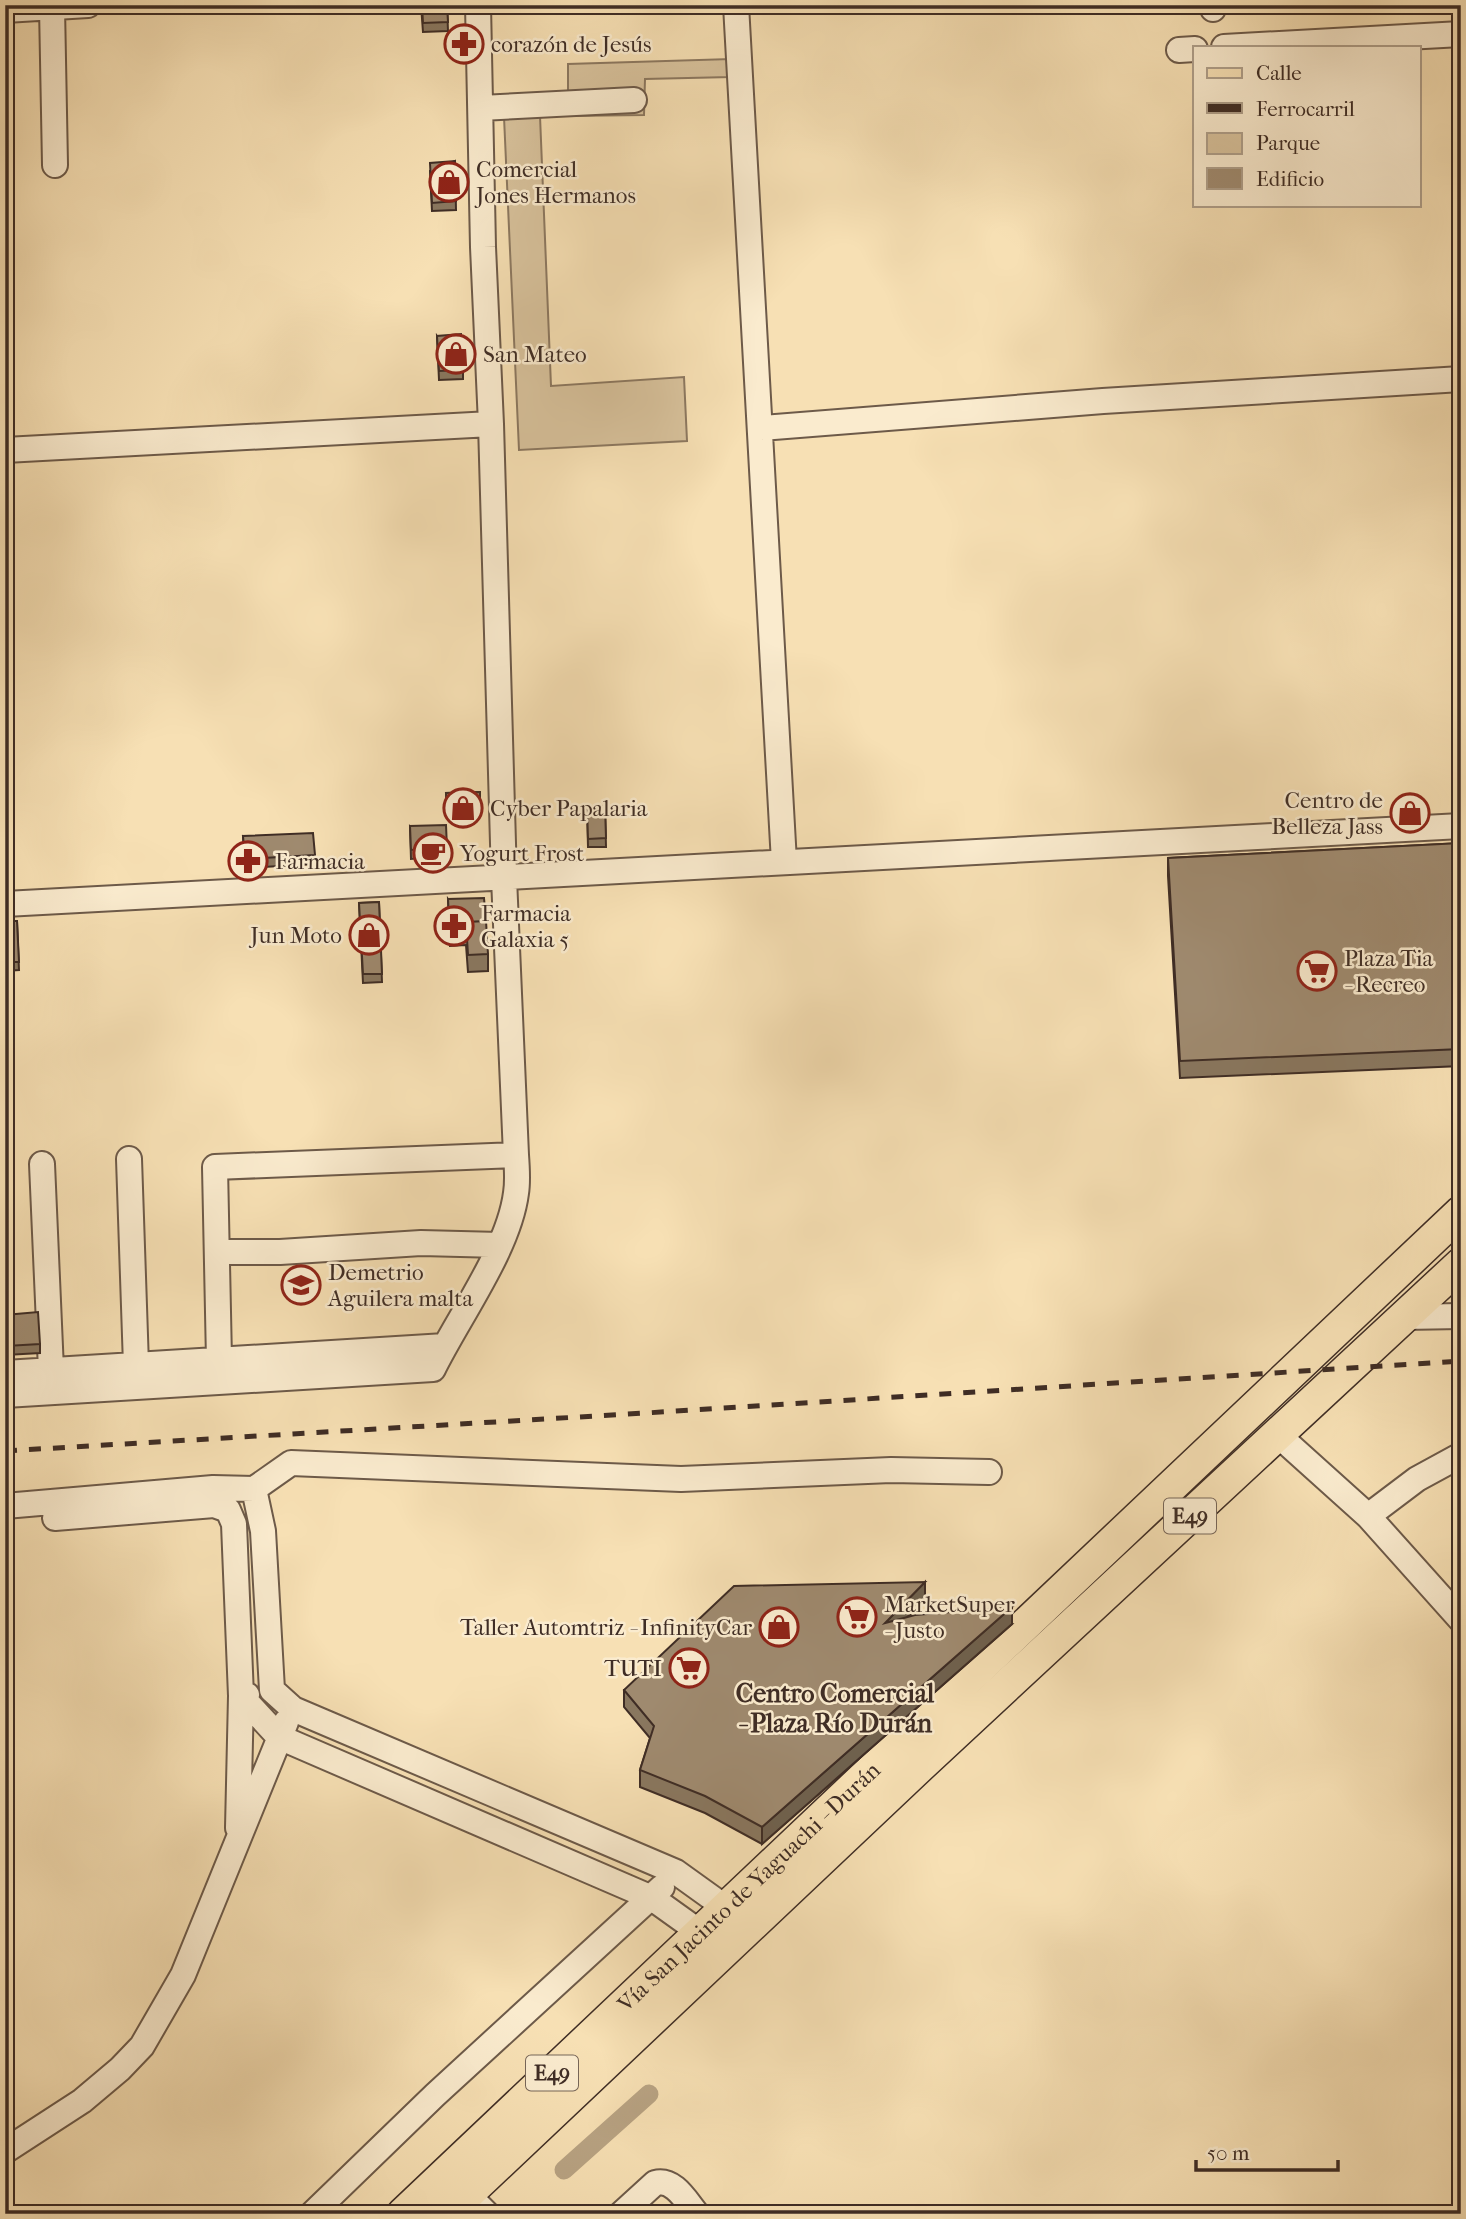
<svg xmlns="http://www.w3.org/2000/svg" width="1466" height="2219" font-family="'IM FELL French Canon',serif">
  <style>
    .green { fill: #d8c29c; stroke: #8c7860; stroke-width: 2 }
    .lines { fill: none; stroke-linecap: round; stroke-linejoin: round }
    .canal { stroke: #b8a383; stroke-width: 19 }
    .minor-casing { stroke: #6d5a49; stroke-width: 28 }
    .major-casing { stroke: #3f2d25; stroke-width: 35 }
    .minor { stroke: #faebce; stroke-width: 24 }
    .major { stroke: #f7e0b4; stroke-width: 32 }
    .rail { stroke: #3f2d25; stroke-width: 5; stroke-dasharray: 12 12; stroke-linecap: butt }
    .wall { fill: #89775f; stroke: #3f2d25; stroke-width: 2 }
    .shaded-wall { fill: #6f614e; stroke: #3f2d25; stroke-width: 2 }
    .building { fill: #9f8a6f; stroke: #3f2d25; stroke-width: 2 }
    .labels { text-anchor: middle; stroke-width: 5; stroke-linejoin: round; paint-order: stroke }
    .shield { fill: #faebce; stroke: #776658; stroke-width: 2 }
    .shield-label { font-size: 21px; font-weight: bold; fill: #3f2d25 }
    .poi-label { font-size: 23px; fill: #3f2d25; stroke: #faebce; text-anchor: start }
    .street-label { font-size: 23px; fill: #3f2d25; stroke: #faebce }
    .quarter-label { font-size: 26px; font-weight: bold; fill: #3f2d25; stroke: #faebce }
  </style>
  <rect width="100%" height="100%" fill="#f7e0b4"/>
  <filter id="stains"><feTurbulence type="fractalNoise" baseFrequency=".00286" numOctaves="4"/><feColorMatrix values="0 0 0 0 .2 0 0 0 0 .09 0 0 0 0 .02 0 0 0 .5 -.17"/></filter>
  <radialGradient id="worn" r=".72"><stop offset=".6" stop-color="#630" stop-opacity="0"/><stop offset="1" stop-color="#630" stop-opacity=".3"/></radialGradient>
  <path class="green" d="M 731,59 L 731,77 L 645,79 L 644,115 L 568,116 L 568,64 Z
    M 540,116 L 551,386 L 684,377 L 687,441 L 519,450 L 504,117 Z"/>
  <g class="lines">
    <path class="canal" d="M 564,2170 L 649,2094"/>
    <g class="minor-casing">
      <path id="minor" d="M 736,5 L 784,862
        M 1213,5 L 1213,9
        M 52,7 L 55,165
        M 5,10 L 88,5
        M 1224,47 L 1461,34
        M 1179,50 L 1195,49
        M 481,108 L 634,100
        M 761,428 L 1103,401 L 1461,379
        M 5,450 L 491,424
        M 5,904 L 1461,826
        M 129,1159 L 136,1365
        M 42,1164 L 51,1370
        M 217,1252 L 280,1252 L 421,1243 L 500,1245
        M 1404,1317 L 1461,1316
        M 219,1360 L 215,1167 L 516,1155
        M 5,1373 L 445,1346
        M 5,1395 L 433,1369 C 458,1318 509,1249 516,1193 C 518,1181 517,1168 516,1155 L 504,878 L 491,424 L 483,247 L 478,5
        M 1278,1435 L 1368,1516 L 1461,1620
        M 254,1489 L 291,1463 L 681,1479 L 891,1470 L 989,1472
        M 5,1506 L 213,1488 L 254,1489 L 263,1531 L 272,1690 L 293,1709 L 676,1872 L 740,1918
        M 1368,1516 L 1417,1479 L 1461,1455
        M 55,1518 L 214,1505 L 228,1510 L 234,1524 L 241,1696 L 279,1737 L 652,1898 L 712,1941
        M 238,1828 L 241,1696 L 247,1695
        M 5,2151 L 82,2101 L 120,2069 L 142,2046 L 183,1975 L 286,1722
        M 467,2194 L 487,2214
        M 312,2214 L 435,2095 L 662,1887
        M 621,2214 L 655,2183 C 674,2178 686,2201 697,2214"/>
    </g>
    <g class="major-casing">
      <g id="major">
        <path id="s1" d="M 403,2214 L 1461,1212"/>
        <path d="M 446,2214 L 919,1767 L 1461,1264"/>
      </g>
    </g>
    <use href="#minor" class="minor"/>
    <use href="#major" class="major"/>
    <path class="rail" d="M 5,1451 L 646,1413 L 1461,1361"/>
  </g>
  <path class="wall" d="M 421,5 L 447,5 L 448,31 L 423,32 Z
    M 455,161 L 456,210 L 432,211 L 430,171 Z
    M 437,336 L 463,370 L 463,379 L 439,380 Z
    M 480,792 L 480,814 L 447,816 L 446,793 Z
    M 587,806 L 605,806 L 606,847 L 588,847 Z
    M 410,826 L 447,848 L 447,856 L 411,859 Z
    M 243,836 L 315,855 L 315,864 L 245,868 Z
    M 1461,843 L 1461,1066 L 1180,1078 L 1168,876 L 1168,858 Z
    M 448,899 L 488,954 L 488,971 L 468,972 L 466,945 L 450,946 Z
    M 379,902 L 382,982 L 363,983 L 359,903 Z
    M 5,921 L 17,921 L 19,970 L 5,971 Z
    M 5,1315 L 40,1344 L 40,1353 L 6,1355 Z
    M 925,1599 L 908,1617 L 1012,1624 L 762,1844 L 705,1813 L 640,1787 L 640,1770 L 650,1738 L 624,1707 L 624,1690 Z"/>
  <path class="shaded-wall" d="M 925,1582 L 925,1599 L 885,1640 L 885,1623 Z
    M 1012,1607 L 1012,1624 L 762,1844 L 762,1827 Z"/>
  <path class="building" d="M 422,5 L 447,5 L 448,22 L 423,23 Z
    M 455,161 L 456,201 L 432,203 L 430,163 Z
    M 461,334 L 463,370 L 439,371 L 437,336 Z
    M 480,792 L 480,806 L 447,807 L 446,793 Z
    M 587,806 L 605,806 L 606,838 L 588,839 Z
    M 446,825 L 447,848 L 411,850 L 410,826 Z
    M 313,833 L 315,855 L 245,859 L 243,836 Z
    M 1461,843 L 1461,1049 L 1180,1061 L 1168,858 Z
    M 484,898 L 486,921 L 466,922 L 466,936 L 450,937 L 448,899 Z
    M 379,902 L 382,974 L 363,974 L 359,903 Z
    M 5,921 L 17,921 L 19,962 L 5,962 Z
    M 486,921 L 488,954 L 468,955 L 466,922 Z
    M 38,1312 L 40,1344 L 6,1346 L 5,1315 Z
    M 925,1582 L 885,1623 L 915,1615 L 1012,1607 L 762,1827 L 705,1796 L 640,1770 L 654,1726 L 624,1690 L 734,1586 Z"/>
  <defs>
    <g id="pharmacy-ring" transform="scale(2.0125)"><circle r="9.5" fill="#faebce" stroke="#8f2418" stroke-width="1.5"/><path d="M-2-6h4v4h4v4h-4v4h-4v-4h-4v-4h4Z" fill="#8f2418"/></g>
    <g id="shop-ring" transform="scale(2.0125)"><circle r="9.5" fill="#faebce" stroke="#8f2418" stroke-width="1.5"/><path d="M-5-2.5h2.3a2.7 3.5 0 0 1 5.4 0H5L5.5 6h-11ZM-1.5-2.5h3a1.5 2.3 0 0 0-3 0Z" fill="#8f2418"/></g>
    <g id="cafe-ring" transform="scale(2.0125)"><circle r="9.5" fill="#faebce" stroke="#8f2418" stroke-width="1.5"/><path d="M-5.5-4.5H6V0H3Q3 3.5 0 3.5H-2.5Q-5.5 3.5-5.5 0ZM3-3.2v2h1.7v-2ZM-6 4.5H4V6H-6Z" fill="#8f2418"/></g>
    <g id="supermarket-ring" transform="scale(2.0125)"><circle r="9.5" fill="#faebce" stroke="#8f2418" stroke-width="1.5"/><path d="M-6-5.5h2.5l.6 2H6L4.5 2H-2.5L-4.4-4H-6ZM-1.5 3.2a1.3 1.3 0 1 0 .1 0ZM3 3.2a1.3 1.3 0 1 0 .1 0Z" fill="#8f2418"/></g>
    <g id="school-ring" transform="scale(2.0125)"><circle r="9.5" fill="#faebce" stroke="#8f2418" stroke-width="1.5"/><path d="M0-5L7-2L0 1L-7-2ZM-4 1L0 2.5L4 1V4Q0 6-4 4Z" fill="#8f2418"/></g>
  </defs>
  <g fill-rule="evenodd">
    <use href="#pharmacy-ring" x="464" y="44"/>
    <use href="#shop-ring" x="449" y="182"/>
    <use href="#shop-ring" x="456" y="354"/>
    <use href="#shop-ring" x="463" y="808"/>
    <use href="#shop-ring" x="1410" y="813"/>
    <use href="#cafe-ring" x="433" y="853"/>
    <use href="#pharmacy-ring" x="248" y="861"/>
    <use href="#pharmacy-ring" x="454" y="926"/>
    <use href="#shop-ring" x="369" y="935"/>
    <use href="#supermarket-ring" x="1317" y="971"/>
    <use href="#school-ring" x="301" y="1285"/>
    <use href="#supermarket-ring" x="857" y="1617"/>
    <use href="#shop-ring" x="779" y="1627"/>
    <use href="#supermarket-ring" x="689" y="1668"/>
  </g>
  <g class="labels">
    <g class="shield">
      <rect x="1164" y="1498.5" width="52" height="35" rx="5"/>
      <rect x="526" y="2055.5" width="52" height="35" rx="5"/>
    </g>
    <g class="shield-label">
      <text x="1190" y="1523">E49</text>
      <text x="552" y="2080">E49</text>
    </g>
    <g class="poi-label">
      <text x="491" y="52">corazón de Jesús</text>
      <text x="476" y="177">Comercial<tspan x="476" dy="26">Jones Hermanos</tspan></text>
      <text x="483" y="362">San Mateo</text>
      <text x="1383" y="808" text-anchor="end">Centro de<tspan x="1383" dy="26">Belleza Jass</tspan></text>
      <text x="490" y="816">Cyber Papalaria</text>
      <text x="460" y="861">Yogurt Frost</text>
      <text x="275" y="869">Farmacia</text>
      <text x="481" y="921">Farmacia<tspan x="481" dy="26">Galaxia 5</tspan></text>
      <text x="342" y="943" text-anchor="end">Jun Moto</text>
      <text x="1344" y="966">Plaza Tia<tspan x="1344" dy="26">- Recreo</tspan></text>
      <text x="328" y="1280">Demetrio<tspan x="328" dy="26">Aguilera malta</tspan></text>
      <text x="884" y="1612">MarketSuper<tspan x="884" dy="26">- Justo</tspan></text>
      <text x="752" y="1635" text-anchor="end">Taller Automtriz - InfinityCar</text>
      <text x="662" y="1676" text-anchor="end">TUTI</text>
    </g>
    <g class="street-label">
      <text dy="8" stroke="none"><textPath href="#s1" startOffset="476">Vía San Jacinto de Yaguachi - Durán</textPath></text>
    </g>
    <g class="quarter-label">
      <text x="835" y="1702">Centro Comercial<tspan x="835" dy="30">- Plaza Río Durán</tspan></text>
    </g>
  </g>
  <rect width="1466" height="2219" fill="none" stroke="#f7e0b4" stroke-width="28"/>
  <rect x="7" y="7" width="1452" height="2205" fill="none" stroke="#3f2d25" stroke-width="3.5"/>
  <rect x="14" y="14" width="1438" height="2191" fill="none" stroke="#3f2d25" stroke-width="2"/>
  <rect x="1193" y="46" width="228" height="161" fill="#faebce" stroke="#af9f8a" stroke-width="2"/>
  <rect x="1207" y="68" width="35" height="10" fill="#f7e0b4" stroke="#af9f8a" stroke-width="2"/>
  <text x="1256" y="80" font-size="21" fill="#3f2d25">Calle</text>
  <rect x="1207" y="103" width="35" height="10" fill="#3f2d25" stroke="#af9f8a" stroke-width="2"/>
  <text x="1256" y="116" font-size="21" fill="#3f2d25">Ferrocarril</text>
  <rect x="1207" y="133" width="35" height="21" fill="#d8c29c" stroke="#af9f8a" stroke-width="2"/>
  <text x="1256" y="150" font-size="21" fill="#3f2d25">Parque</text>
  <rect x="1207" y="168" width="35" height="21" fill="#9f8a6f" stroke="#af9f8a" stroke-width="2"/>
  <text x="1256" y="186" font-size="21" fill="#3f2d25">Edificio</text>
  <path d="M1196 2160v10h142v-10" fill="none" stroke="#3f2d25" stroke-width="3.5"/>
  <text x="1207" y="2160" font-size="21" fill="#3f2d25" stroke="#faebce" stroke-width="5" paint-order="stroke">50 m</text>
  <rect width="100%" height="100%" filter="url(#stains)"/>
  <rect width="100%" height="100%" fill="url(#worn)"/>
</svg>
